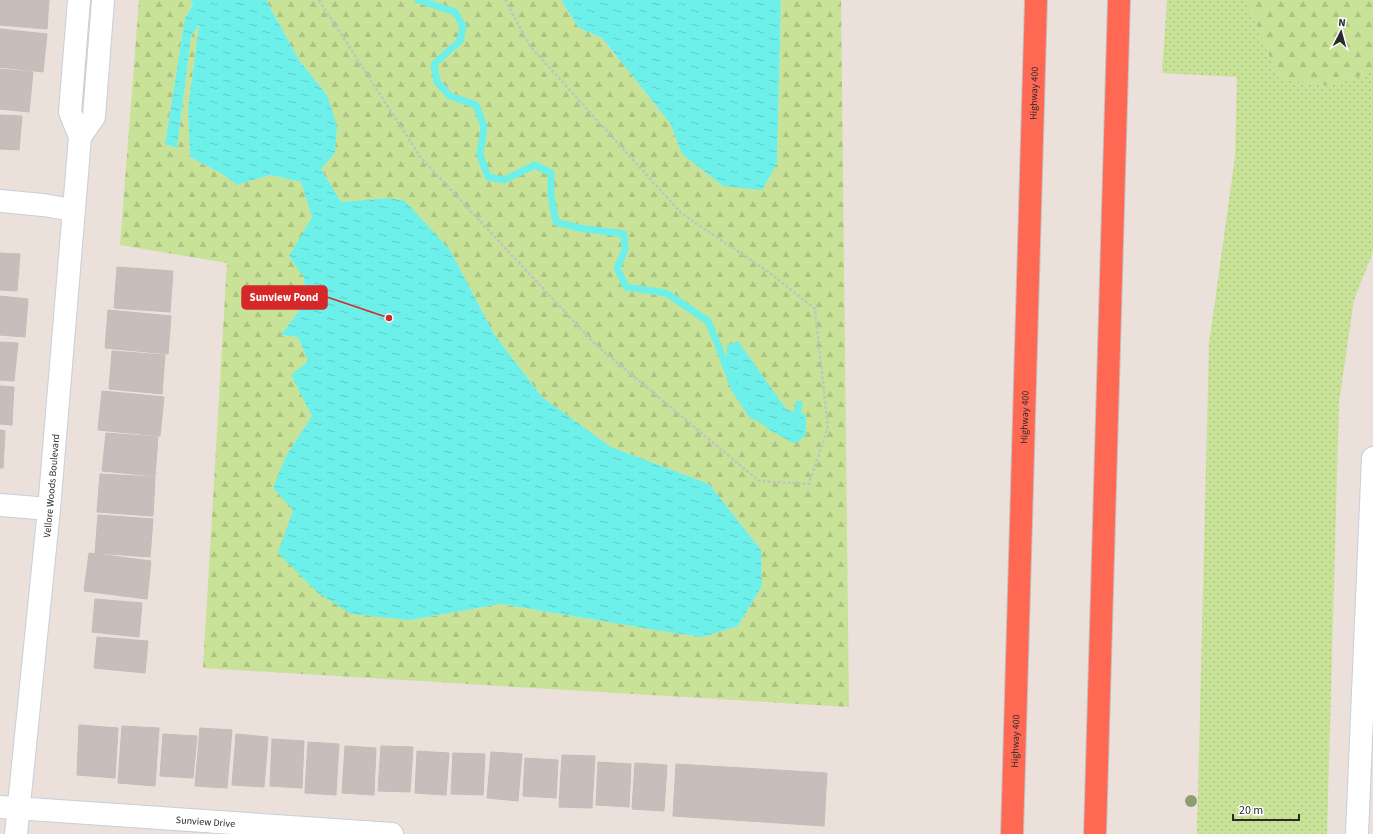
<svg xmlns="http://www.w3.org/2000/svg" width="1373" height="834" font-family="'Source Sans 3',sans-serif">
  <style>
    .grass { fill: url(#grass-dots) }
    .forest { fill: url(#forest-firs) }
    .water { fill: url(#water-ripples) }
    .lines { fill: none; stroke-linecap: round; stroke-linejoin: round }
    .stream { stroke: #6defea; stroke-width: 7 }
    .building { fill: #c7bebb; stroke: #c7bbb5 }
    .minor-casing { stroke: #c7cfd8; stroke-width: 24 }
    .highway-casing { stroke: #c3c3c3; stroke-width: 24 }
    .path { stroke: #c3c3c3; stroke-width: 2.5; stroke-dasharray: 3 2; stroke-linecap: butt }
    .minor { stroke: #fff; stroke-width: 22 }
    .highway { stroke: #ff6954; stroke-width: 22 }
    .tree { fill: #8e9d70 }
    .labels { text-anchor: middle; stroke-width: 3.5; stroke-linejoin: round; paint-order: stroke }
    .street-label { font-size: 10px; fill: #2a2a2a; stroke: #fff }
    .leader { fill: none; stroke: #d62828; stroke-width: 1.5 }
    .callout-dot { fill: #d62828; stroke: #fff; stroke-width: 1.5 }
    .callout { fill: #d62828; stroke: #d62828; stroke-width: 1.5 }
    .callout-label { font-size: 11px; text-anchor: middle; font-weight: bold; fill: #fff }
  </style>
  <defs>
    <pattern id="grass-dots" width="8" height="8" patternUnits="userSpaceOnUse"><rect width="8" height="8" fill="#c8e397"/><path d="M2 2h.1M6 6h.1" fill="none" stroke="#acc382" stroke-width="1.8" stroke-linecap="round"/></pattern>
    <pattern id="forest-firs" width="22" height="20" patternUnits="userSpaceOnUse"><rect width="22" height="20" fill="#c8e397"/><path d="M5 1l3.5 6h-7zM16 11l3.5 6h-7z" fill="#acc382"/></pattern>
    <pattern id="water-ripples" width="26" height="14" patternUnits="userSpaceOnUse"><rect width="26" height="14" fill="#6defea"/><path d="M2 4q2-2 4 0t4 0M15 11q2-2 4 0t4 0" fill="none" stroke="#5fcdc9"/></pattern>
  </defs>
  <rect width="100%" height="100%" fill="#ece0db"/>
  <path class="grass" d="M 1167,0 L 1246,0 L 1279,79 L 1330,86 L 1373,72 L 1373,252 L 1354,300 L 1339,402 L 1327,834 L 1197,834 L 1209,344 L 1235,157 L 1237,77 L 1162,73 Z"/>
  <path class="forest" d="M 139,0 L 190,0 L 193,3 L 185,18 L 165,144 L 177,148 L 191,37 L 199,22 L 188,109 L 190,157 L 224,175 L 237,185 L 270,175 L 301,182 L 312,217 L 290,256 L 304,278 L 306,301 L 281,335 L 298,337 L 308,361 L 292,375 L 312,416 L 286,456 L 410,620 L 501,604 L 673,633 L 703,637 L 738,626 L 762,586 L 761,550 L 709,484 L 611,447 L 542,397 L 494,334 L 450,250 L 388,198 L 341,202 L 321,169 L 327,95 L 299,60 L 266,0 L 561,0 L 579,28 L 602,38 L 670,123 L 682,154 L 777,164 L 781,0 L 841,0 L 849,707 L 203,668 L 227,263 L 120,245 Z
    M 1246,0 L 1373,0 L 1373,72 L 1330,86 L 1279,79 Z"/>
  <path class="water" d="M 190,0 L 266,0 L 299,60 L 327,95 L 337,126 L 335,153 L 321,169 L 341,202 L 388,198 L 405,201 L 450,250 L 494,334 L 542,397 L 611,447 L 709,484 L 761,550 L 762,586 L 738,626 L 703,637 L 673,633 L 501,604 L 410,620 L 351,614 L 318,593 L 278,553 L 293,510 L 273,488 L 286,456 L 312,416 L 291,375 L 308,361 L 298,337 L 281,335 L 306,301 L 304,278 L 289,256 L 312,217 L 301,182 L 270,175 L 237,185 L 224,175 L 190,157 L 188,109 L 199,24 L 191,37 L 177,148 L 165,144 L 185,18 L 193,4 Z
    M 561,0 L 781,0 L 777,164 L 762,190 L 723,186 L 682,154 L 670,123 L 602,38 L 579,28 Z
    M 738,341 L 786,409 L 806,415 L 806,435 L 795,444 L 768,429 L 747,408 L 726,366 L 727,345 Z"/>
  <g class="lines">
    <path class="stream" d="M 418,0 L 455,12 L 463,26 L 460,41 L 434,64 L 437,82 L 450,96 L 476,105 L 484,127 L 480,155 L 488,177 L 504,180 L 535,165 L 551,173 L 551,196 L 556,222 L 579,228 L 624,234 L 625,250 L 617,268 L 626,287 L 666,293 L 708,321 L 718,345 L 734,388 L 752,415 L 763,420
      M 795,421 L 797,417 L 799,404"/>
  </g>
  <path class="building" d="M 0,0 L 49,0 L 47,29 L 0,25 Z
    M 0,29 L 47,34 L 43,72 L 0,67 Z
    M 0,69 L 33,72 L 29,112 L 0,109 Z
    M 0,115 L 22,116 L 19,150 L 0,149 Z
    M 0,253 L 20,254 L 17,291 L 0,290 Z
    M 117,267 L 173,271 L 170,312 L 114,308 Z
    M 0,296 L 28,299 L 25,337 L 0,335 Z
    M 108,310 L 171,316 L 168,354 L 105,348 Z
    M 0,342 L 18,343 L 14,381 L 0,380 Z
    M 112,351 L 165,355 L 162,394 L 109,389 Z
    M 0,386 L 14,387 L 12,425 L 0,424 Z
    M 102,391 L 164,397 L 160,436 L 98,430 Z
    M 0,430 L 5,431 L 3,468 L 0,468 Z
    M 106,433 L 158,437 L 155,476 L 102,471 Z
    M 100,474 L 155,477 L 153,516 L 97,512 Z
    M 98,515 L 153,519 L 150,557 L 95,553 Z
    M 89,553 L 151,561 L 147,599 L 84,591 Z
    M 95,599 L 142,603 L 139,637 L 92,632 Z
    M 97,637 L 148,641 L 145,673 L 94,668 Z
    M 79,725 L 118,728 L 115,778 L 77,775 Z
    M 122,726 L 159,728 L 155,786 L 118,783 Z
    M 200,728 L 232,730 L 227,788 L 195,786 Z
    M 163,734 L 197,736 L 193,778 L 160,776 Z
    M 236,734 L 268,737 L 264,787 L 232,785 Z
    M 272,739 L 304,741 L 302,788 L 270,786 Z
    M 308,742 L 339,744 L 336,795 L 305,793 Z
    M 345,746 L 376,748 L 374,795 L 342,793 Z
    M 381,746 L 413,747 L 410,792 L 378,791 Z
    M 417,751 L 449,753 L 446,795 L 415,793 Z
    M 491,752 L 522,754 L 518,801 L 487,798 Z
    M 453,753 L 485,754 L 483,795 L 451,794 Z
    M 562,755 L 595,756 L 592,808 L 559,807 Z
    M 525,758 L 558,760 L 556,798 L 523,796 Z
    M 598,762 L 631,764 L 629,807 L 596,805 Z
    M 635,763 L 667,765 L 664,811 L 632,809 Z
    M 676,764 L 827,773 L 824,826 L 673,816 Z"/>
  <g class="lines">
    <g class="minor-casing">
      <g id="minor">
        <path d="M 80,137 L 94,117 L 103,0"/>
        <path d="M 0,201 L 43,205 L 73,210"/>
        <path d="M 0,505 L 49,509"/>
        <path id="s1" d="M 0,807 L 392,834"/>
        <path id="s2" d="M 16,834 L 49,509 L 80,137 L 70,112 L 79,0"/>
        <path d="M 1357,834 L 1373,458"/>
      </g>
    </g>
    <g class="highway-casing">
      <g id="highway">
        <path id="s3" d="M 1012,834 L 1036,0"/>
        <path d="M 1095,834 L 1119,0"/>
      </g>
    </g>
    <path class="path" d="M 319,0 L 421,158 L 596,345 L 759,481 L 809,484 L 828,427 L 815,309 L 770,273 L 681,213 L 530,46 L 505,0"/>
    <use href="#minor" class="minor"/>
    <use href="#highway" class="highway"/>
  </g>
  <circle class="tree" cx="1191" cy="801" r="6"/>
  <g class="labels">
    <g class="street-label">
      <text dy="4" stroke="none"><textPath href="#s3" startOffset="741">Highway 400</textPath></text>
      <text dy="4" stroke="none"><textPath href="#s3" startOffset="417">Highway 400</textPath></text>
      <text dy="4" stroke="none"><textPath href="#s2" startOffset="350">Vellore Woods Boulevard</textPath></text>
      <text dy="4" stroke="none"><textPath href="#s3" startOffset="93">Highway 400</textPath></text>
      <text dy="4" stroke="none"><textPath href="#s1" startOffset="206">Sunview Drive</textPath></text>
    </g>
  </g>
  <path class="leader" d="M389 318L327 297"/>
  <circle class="callout-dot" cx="389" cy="318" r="4"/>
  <rect class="callout" x="242" y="286" width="85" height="23" rx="4"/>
  <g class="callout-label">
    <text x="284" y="301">Sunview Pond</text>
  </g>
  <g transform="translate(1341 32) rotate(6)" stroke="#ffffff" stroke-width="3" paint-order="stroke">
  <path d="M0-3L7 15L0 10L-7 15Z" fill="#2a2a2a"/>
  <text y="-6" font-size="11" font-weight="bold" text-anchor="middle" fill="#2a2a2a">N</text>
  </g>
  <path d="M1233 814v6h66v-6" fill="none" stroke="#2a2a2a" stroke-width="2"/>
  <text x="1239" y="814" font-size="12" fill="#2a2a2a" stroke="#ffffff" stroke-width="3" paint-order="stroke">20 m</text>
</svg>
